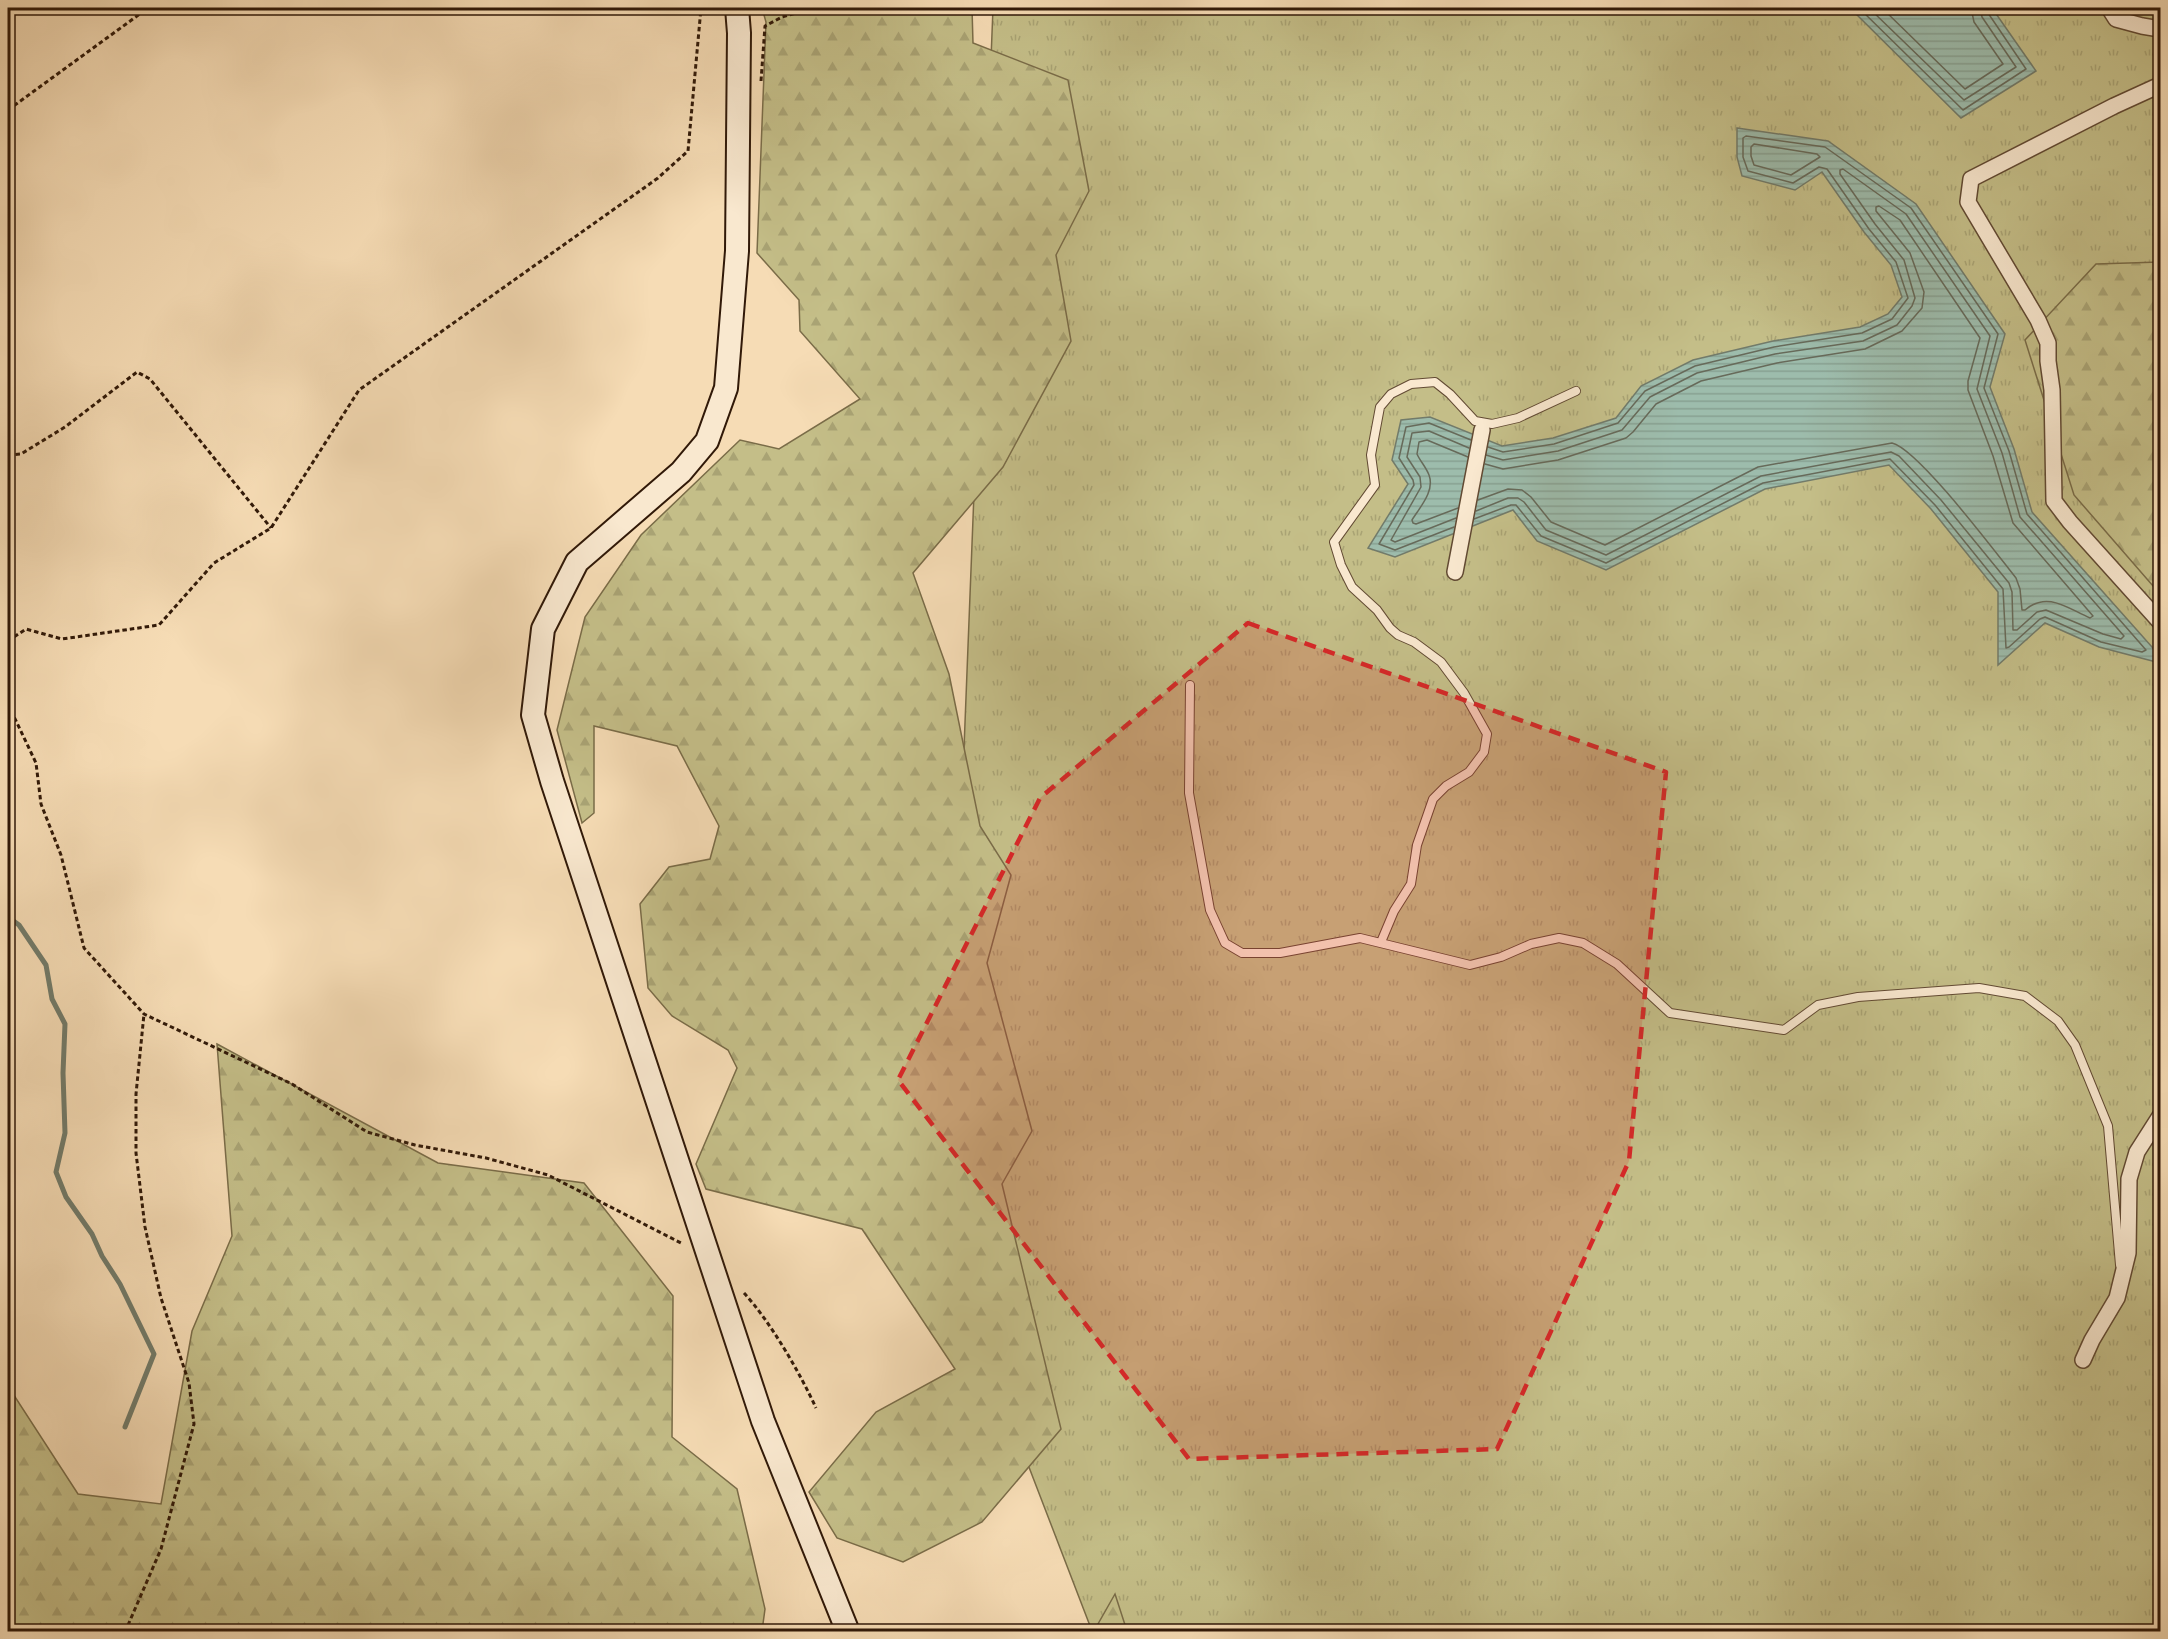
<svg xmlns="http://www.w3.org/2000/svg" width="2168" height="1639" font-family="'Sorts Mill Goudy',serif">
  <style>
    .grass { fill: url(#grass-tufts); stroke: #7a6c48; stroke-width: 1.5 }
    .forest { fill: url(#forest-firs); stroke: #7a6c48; stroke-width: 1.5 }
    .water { fill: url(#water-rules); stroke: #727b6a; stroke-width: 1.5 }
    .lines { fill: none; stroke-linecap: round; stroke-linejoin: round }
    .shore { stroke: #676a5a; stroke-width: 1.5 }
    .stream { stroke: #727b6a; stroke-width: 5 }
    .lane-casing { stroke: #624a33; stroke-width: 10 }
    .street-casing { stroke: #624a33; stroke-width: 18 }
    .secondary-casing { stroke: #311908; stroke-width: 26 }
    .path { stroke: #311908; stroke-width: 3; stroke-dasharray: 4.5 3; stroke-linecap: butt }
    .lane { stroke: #f9e8cf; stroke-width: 8 }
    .street { stroke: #f9e8cf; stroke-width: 15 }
    .secondary { stroke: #f9e8cf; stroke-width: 22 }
    .marked { fill: #d62828; fill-opacity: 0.2; stroke: #d62828; stroke-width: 4.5; stroke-dasharray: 12 8; stroke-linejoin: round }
  </style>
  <defs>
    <pattern id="grass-tufts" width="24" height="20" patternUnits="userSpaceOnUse" patternTransform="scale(1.5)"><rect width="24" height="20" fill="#c4be88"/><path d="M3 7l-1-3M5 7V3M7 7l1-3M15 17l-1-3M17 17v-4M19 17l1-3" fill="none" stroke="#a9a374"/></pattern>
    <pattern id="forest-firs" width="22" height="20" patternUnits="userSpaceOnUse" patternTransform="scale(1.5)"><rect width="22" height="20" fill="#c4be88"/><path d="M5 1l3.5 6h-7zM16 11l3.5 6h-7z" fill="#a9a374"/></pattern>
    <pattern id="water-rules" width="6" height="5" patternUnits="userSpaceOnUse" patternTransform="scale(1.5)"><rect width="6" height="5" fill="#9dbcac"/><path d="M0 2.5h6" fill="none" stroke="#88a192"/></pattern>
  </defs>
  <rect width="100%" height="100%" fill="#f6dcb5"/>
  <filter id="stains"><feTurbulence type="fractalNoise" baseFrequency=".00333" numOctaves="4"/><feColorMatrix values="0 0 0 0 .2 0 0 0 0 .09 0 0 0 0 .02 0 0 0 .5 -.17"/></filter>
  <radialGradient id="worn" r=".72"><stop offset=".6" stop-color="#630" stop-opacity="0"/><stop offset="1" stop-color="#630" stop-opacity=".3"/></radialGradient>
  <path class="grass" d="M 993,8 L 2160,8 L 2160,1631 L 1092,1631 L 952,1267 L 954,1004 Z"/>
  <path class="forest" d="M 762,8 L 972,8 L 973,43 L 1068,80 L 1089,191 L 1056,255 L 1071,341 L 1003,467 L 913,573 L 949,674 L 980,826 L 1011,875 L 987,963 L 1032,1131 L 1002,1184 L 1061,1429 L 982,1522 L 903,1562 L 837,1538 L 809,1492 L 876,1412 L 955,1369 L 862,1229 L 706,1189 L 696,1164 L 737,1068 L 728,1050 L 672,1016 L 648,988 L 640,904 L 669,867 L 710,859 L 719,826 L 677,746 L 594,726 L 594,813 L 582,823 L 557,730 L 585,617 L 641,535 L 740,440 L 779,449 L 860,399 L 800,331 L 799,300 L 757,253 L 766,22 Z
    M 2160,262 L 2160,594 L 2074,495 L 2025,340 L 2096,264 Z
    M 217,1044 L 438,1163 L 584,1183 L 673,1296 L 672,1437 L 737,1489 L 765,1609 L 762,1631 L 8,1631 L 8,1386 L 78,1494 L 161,1504 L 192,1331 L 232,1236 Z
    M 1115,1594 L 1127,1631 L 1094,1631 Z"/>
  <path class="water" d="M 1850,8 L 1992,8 L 2036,71 L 1961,118 Z
    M 1737,128 L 1828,141 L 1916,204 L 2005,334 L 1990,387 L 2014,449 L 2032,512 L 2160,656 L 2160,663 L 2099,647 L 2045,623 L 1998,665 L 1998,592 L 1931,509 L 1889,465 L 1765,489 L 1606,570 L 1537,541 L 1513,510 L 1395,557 L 1368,548 L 1408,484 L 1392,460 L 1401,420 L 1430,417 L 1502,446 L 1553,438 L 1616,418 L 1641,386 L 1693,360 L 1773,341 L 1860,327 L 1888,314 L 1902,297 L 1891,265 L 1864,232 L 1822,172 L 1795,190 L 1742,176 L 1737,157 Z"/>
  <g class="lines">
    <path class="shore" d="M 1859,8 L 1963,110 L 2026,69 L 1988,13 L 1987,8
      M 1869,8 L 1964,100 L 2016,67 L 1982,17 L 1980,8
      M 1882,8 L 1965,89 L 2003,64 L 1974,22 L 1971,8
      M 1754,144 L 1817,154 L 1820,157 L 1791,175 L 1754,165 L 1751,156 L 1751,147 Z
      M 1478,500 L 1508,489 L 1522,490 L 1531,497 L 1551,522 L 1605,545 L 1758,467 L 1892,443 C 1918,449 1996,553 2016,578 L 2020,589 L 2022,610 L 2025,610 C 2047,591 2067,608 2090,618 L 2093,616 L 2013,523 L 1993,456 L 1968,390 L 1968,381 L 1980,338 L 1900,220 L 1879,206 L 1876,207 L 1876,211 L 1910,253 L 1924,292 L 1922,308 L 1902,331 L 1865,349 L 1777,363 L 1701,381 L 1656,404 L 1633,432 L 1626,438 L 1558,460 L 1503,469 L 1485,464
      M 1458,508 L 1416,524 L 1413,523 L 1412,520 C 1420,507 1435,491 1429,475 C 1426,467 1420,461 1417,454 L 1419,442 L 1427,440 L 1468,457
      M 1476,511 L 1508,498 L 1518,498 L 1524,502 L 1546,530 L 1606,555 L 1761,476 L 1891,452 L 1899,456 L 1941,500 L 2009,583 L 2012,592 L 2013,630 L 2017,630 L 2037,612 L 2046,610 L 2103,634 L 2121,639 L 2124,636 L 2020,517 L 2002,453 L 1977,389 L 1990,336 L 1906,214 L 1843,169 L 1840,170 L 1840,174 L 1875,224 L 1904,260 L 1915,298 L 1912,306 L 1897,325 L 1863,341 L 1775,354 L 1697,373 L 1650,397 L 1622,430 L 1558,451 L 1503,460 L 1486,455
      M 1456,518 L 1395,542 L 1391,540 L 1421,487 L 1420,477 L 1407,457 L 1412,433 L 1429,431 L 1469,448
      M 1474,519 L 1511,505 L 1516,505 L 1541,536 L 1606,563 L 1763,483 L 1890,459 L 1935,505 L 2003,589 L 2006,648 L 2009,647 L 2040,619 L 2045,617 L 2101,642 L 2142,652 L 2146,650 L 2027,514 L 2009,451 L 1984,388 L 1998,334 L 1911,208 L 1825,147 L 1746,136 L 1743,138 L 1743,157 L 1748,171 L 1793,183 L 1819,167 L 1827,169 L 1869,229 L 1896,262 L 1908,298 L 1892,319 L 1862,333 L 1774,347 L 1695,366 L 1645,391 L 1618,423 L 1554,444 L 1503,452 L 1488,447
      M 1454,527 L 1395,550 L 1379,544 L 1414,485 L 1413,480 L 1399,458 L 1406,427 L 1429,423 L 1471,440"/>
    <path class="stream" d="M 8,917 L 19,925 L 46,965 L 52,999 L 65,1024 L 63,1073 L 65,1133 L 56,1172 L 66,1197 L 92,1234 L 102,1256 L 120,1284 L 154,1354 L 125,1427"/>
    <g class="lane-casing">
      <path id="lane" d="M 1190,685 L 1189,793 L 1210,910 L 1225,943 L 1242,953 L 1280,953 L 1360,938 L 1470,965 L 1501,957 L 1531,944 L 1559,938 L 1583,943 L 1617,964 L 1670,1013 L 1784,1030 L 1818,1005 L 1858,997 L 1979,988 L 2025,996 L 2058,1021 L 2075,1045 L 2108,1126 L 2120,1265
        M 1381,942 L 1394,911 L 1411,884 L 1417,845 L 1433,799 L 1446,786 L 1469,772 L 1484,752 L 1487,734 L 1464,693 L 1441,662 L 1414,642 L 1398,635 L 1390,628 L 1377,610 L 1352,587 L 1341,565 L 1334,542 L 1375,485 L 1371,455 L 1380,407 L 1391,394 L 1411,384 L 1435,382 L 1450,394 L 1475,421 L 1492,424 L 1518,418 L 1576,391"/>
    </g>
    <g class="street-casing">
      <path id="street" d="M 2109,8 L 2116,19 L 2142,26 L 2160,29
        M 2160,85 L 2114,106 L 1971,179 L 1968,202 L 2038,320 L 2048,343 L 2048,361 L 2052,390 L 2054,501 L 2070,522 L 2160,622
        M 1455,572 L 1482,430
        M 2083,1360 L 2092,1340 L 2117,1298 L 2128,1253 L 2129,1179 L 2137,1152 L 2160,1116"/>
    </g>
    <g class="secondary-casing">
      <path id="secondary" d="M 737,8 L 739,33 L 737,251 L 726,388 L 707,441 L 681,472 L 577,562 L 543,629 L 533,715 L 552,781 L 763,1421 L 848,1632"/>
    </g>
    <path class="path" d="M 761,81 L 765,26 L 782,17 L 813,8
      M 8,110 L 148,8
      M 8,455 L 21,454 L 65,427 L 137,372 L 150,379 L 271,528
      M 8,641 L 26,629 L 62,639 L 159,625 L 214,563 L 271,528 L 359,390 L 658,178 L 688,151 L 701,8
      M 8,704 L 36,763 L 41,804 L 61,855 L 84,948 L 144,1014 L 292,1084 L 367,1132 L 415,1145 L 486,1158 L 548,1175 L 683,1244
      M 744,1293 C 770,1321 800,1373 816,1408
      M 125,1632 L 161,1549 L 194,1424 L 189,1383 L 161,1298 L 145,1227 L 136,1153 L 136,1094 L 144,1014"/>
    <use href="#lane" class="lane"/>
    <use href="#street" class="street"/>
    <use href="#secondary" class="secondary"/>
  </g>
  <path class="marked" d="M 1248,623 L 1666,772 L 1629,1161 L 1497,1449 L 1189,1459 L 898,1080 L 1040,798 Z"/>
  <rect width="2168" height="1639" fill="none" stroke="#f6dcb5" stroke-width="30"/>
  <rect x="9" y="9" width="2150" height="1621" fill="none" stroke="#311908" stroke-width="3"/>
  <rect x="15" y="15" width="2138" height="1609" fill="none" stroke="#311908" stroke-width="1.5"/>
  <rect width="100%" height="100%" filter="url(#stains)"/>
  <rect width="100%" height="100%" fill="url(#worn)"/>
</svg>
